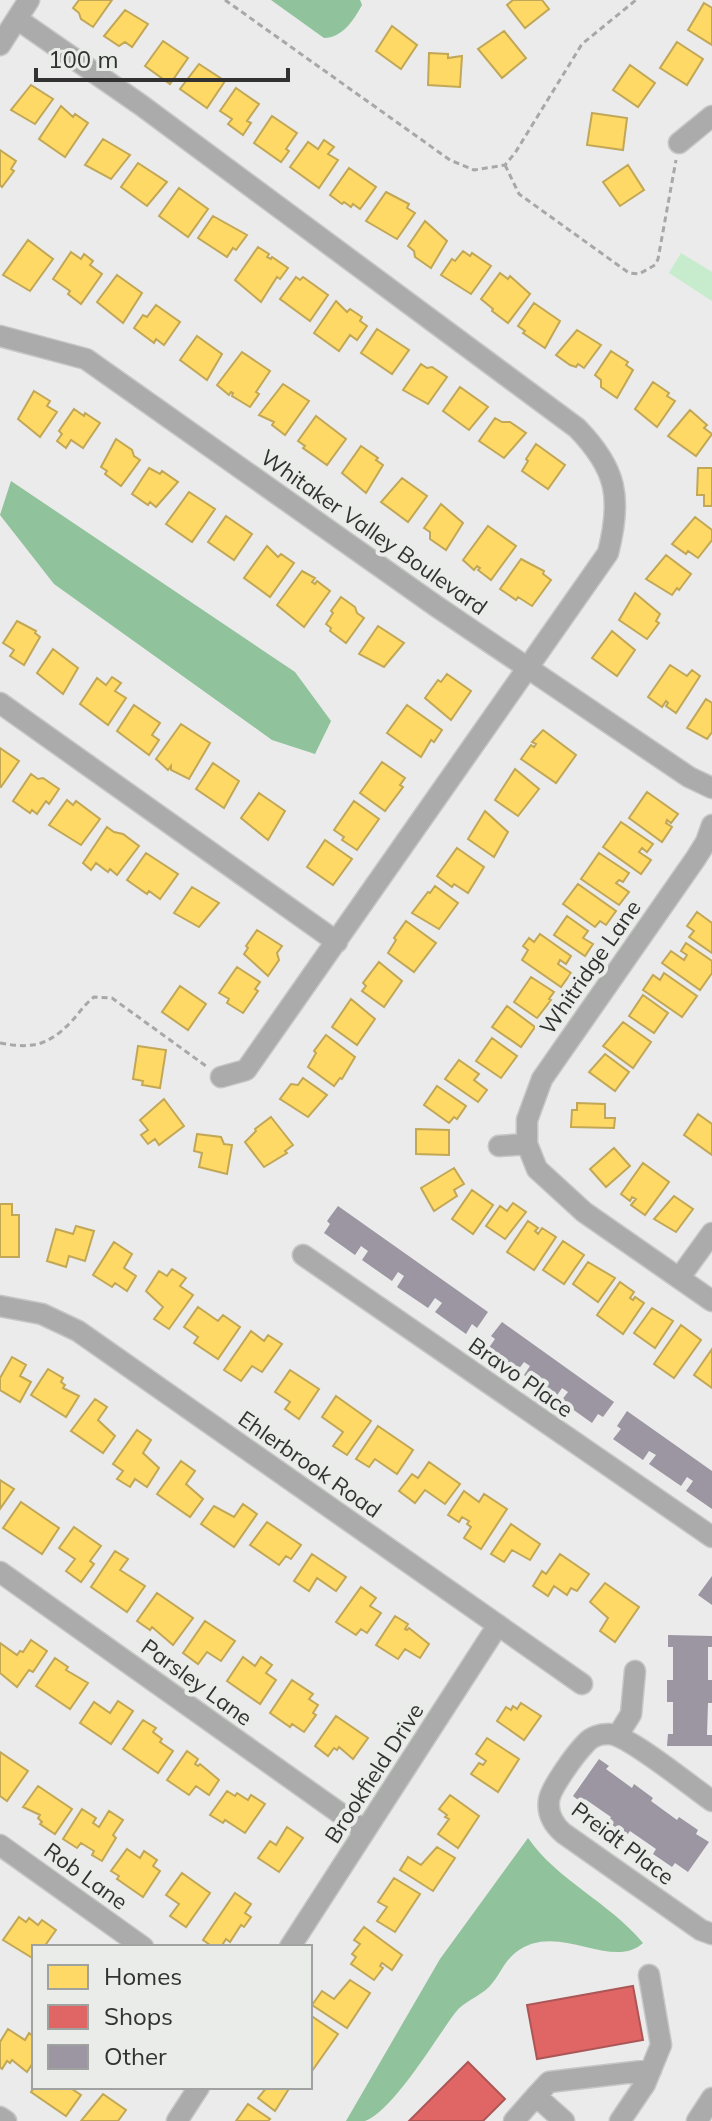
<svg xmlns="http://www.w3.org/2000/svg" width="712" height="2121" font-family="Mulish,sans-serif">
  <style>
    .green { fill: #c6eccd }
    .water { fill: #90c29b }
    .homes { fill: #ffd966; stroke: #c1a756; stroke-width: 2 }
    .shops { fill: #e06666; stroke: #ac5656; stroke-width: 2 }
    .building { fill: #9b96a2 }
    .lines { fill: none; stroke-linecap: round; stroke-linejoin: round }
    .minor-casing { stroke: #c5c6c5; stroke-width: 23 }
    .path { stroke: #a8a8a8; stroke-width: 3; stroke-dasharray: 6 4; stroke-linecap: butt }
    .minor { stroke: #ababab; stroke-width: 20 }
    .labels { text-anchor: middle; stroke-width: 8; stroke-linejoin: round; paint-order: stroke }
    .street-label { font-size: 22px; fill: #313231; stroke: #e9ece9 }
  </style>
  <rect width="100%" height="100%" fill="#eaebea"/>
  <path class="green" d="M 681,253 L 712,272 L 712,301 L 669,273 Z"/>
  <path class="water" d="M 271,0 L 360,0 L 362,5 C 354,20 342,38 324,38 Z
    M 11,481 L 295,672 L 331,721 L 315,754 L 272,740 L 54,584 L 0,515 Z
    M 528,1838 C 558,1881 609,1902 643,1943 C 612,1972 556,1919 515,1953 C 503,1963 499,1977 489,1987 C 479,1997 464,2001 455,2013 C 436,2038 394,2110 365,2121 C 360,2121 352,2121 346,2121 L 440,1959 Z"/>
  <path class="homes" d="M 79,0 L 112,0 L 93,27 L 81,19 L 79,13 L 73,8 Z
    M 513,0 L 542,0 L 549,9 L 525,28 L 507,5 Z
    M 704,3 L 712,8 L 712,45 L 688,30 Z
    M 125,10 L 148,24 L 132,47 L 125,42 L 119,46 L 104,36 Z
    M 392,26 L 417,45 L 401,69 L 376,51 Z
    M 504,31 L 526,58 L 502,78 L 478,49 Z
    M 163,41 L 188,58 L 170,84 L 145,66 Z
    M 677,42 L 703,59 L 687,85 L 660,68 Z
    M 429,53 L 448,54 L 448,58 L 462,56 L 460,87 L 428,85 Z
    M 199,64 L 225,81 L 207,108 L 180,89 Z
    M 630,65 L 655,83 L 638,107 L 613,90 Z
    M 31,85 L 53,99 L 35,124 L 11,110 Z
    M 236,88 L 259,104 L 247,121 L 251,123 L 243,135 L 228,124 L 232,119 L 220,111 Z
    M 61,106 L 73,117 L 75,114 L 88,123 L 65,157 L 39,139 Z
    M 592,113 L 627,118 L 623,150 L 587,145 Z
    M 272,116 L 297,133 L 286,149 L 289,151 L 281,162 L 254,143 Z
    M 103,139 L 130,155 L 111,179 L 85,165 Z
    M 324,140 L 334,147 L 328,154 L 338,160 L 319,188 L 290,167 L 308,142 L 318,149 Z
    M 0,150 L 16,161 L 11,169 L 14,171 L 2,187 L 0,185 Z
    M 138,163 L 167,182 L 147,206 L 121,187 Z
    M 628,165 L 644,190 L 620,206 L 603,182 Z
    M 349,168 L 376,187 L 360,209 L 353,204 L 351,207 L 344,202 L 342,204 L 330,195 Z
    M 179,188 L 208,209 L 188,237 L 159,216 Z
    M 386,192 L 409,204 L 407,208 L 415,213 L 397,239 L 366,221 Z
    M 213,216 L 247,235 L 236,250 L 233,248 L 227,257 L 198,238 Z
    M 425,221 L 447,241 L 431,268 L 415,257 L 414,251 L 408,246 Z
    M 28,240 L 53,259 L 30,291 L 3,275 Z
    M 258,247 L 269,254 L 267,257 L 271,259 L 272,257 L 288,268 L 280,279 L 277,277 L 261,302 L 235,280 Z
    M 463,251 L 470,256 L 472,253 L 491,266 L 471,294 L 441,275 L 452,259 L 455,261 Z
    M 71,252 L 81,259 L 84,254 L 93,261 L 90,265 L 102,274 L 81,304 L 68,294 L 70,291 L 53,279 Z
    M 500,273 L 508,279 L 510,276 L 530,294 L 508,323 L 492,311 L 493,309 L 481,299 Z
    M 117,275 L 142,293 L 123,323 L 97,302 Z
    M 296,277 L 300,280 L 303,277 L 328,295 L 310,321 L 280,299 Z
    M 336,301 L 347,312 L 350,309 L 362,317 L 360,321 L 367,326 L 357,340 L 350,335 L 339,351 L 314,333 Z
    M 534,303 L 560,321 L 545,348 L 523,333 L 525,331 L 518,326 Z
    M 156,305 L 180,322 L 164,345 L 156,339 L 154,343 L 134,328 L 143,315 L 147,317 Z
    M 377,329 L 409,350 L 392,374 L 361,353 Z
    M 577,330 L 601,345 L 584,368 L 578,364 L 576,367 L 570,365 L 556,355 Z
    M 197,336 L 222,354 L 207,380 L 180,360 Z
    M 611,351 L 628,362 L 626,365 L 633,370 L 617,398 L 601,387 L 601,380 L 595,375 Z
    M 242,352 L 270,371 L 256,392 L 259,394 L 250,407 L 232,396 L 233,393 L 231,392 L 229,395 L 217,385 Z
    M 421,364 L 427,368 L 432,367 L 447,377 L 428,404 L 403,390 Z
    M 653,382 L 669,393 L 667,396 L 675,401 L 657,427 L 635,409 Z
    M 283,384 L 309,401 L 285,435 L 272,425 L 274,422 L 259,415 Z
    M 460,387 L 488,407 L 469,430 L 443,411 Z
    M 34,391 L 50,401 L 47,406 L 57,412 L 40,437 L 18,419 Z
    M 74,409 L 84,416 L 85,413 L 100,423 L 83,448 L 71,440 L 66,448 L 57,441 L 62,434 L 59,431 Z
    M 690,410 L 707,425 L 704,428 L 712,434 L 696,456 L 668,436 Z
    M 316,416 L 346,439 L 327,465 L 303,448 L 305,446 L 298,441 Z
    M 495,418 L 502,422 L 510,422 L 526,433 L 504,458 L 479,441 Z
    M 116,439 L 132,450 L 134,456 L 140,460 L 121,486 L 105,474 L 107,471 L 101,467 Z
    M 536,444 L 565,465 L 548,489 L 522,471 L 528,461 L 526,459 Z
    M 361,446 L 378,458 L 376,460 L 383,465 L 366,493 L 342,473 Z
    M 149,468 L 160,474 L 162,471 L 178,482 L 156,507 L 150,502 L 148,505 L 132,494 Z
    M 698,468 L 712,468 L 712,506 L 704,506 L 704,495 L 697,495 Z
    M 402,478 L 427,496 L 408,522 L 381,502 Z
    M 189,492 L 215,509 L 192,542 L 166,524 Z
    M 441,504 L 463,523 L 446,550 L 430,539 L 430,532 L 424,528 Z
    M 226,516 L 252,534 L 234,560 L 208,542 Z
    M 695,517 L 712,530 L 712,540 L 698,558 L 688,551 L 686,554 L 672,544 Z
    M 488,526 L 516,546 L 491,580 L 478,570 L 480,568 L 477,566 L 474,570 L 463,560 Z
    M 267,546 L 278,557 L 281,554 L 294,563 L 270,597 L 244,578 Z
    M 666,555 L 691,574 L 679,590 L 677,588 L 672,595 L 646,579 Z
    M 521,559 L 544,571 L 543,574 L 551,580 L 532,606 L 518,597 L 516,600 L 500,589 Z
    M 302,571 L 315,578 L 312,582 L 315,584 L 317,581 L 330,591 L 304,627 L 277,605 Z
    M 635,593 L 660,614 L 656,621 L 659,623 L 647,639 L 619,620 Z
    M 341,597 L 355,607 L 357,613 L 364,618 L 346,643 L 330,631 L 331,628 L 326,624 L 333,613 L 331,611 Z
    M 17,621 L 36,631 L 35,633 L 40,637 L 24,665 L 10,656 L 14,650 L 3,643 Z
    M 378,626 L 404,643 L 384,667 L 359,654 Z
    M 612,631 L 635,650 L 617,676 L 592,658 Z
    M 53,649 L 78,668 L 63,694 L 37,673 Z
    M 670,665 L 687,676 L 692,670 L 700,676 L 676,713 L 666,706 L 668,703 L 666,701 L 662,707 L 648,697 Z
    M 447,674 L 471,691 L 451,720 L 425,698 L 438,680 L 441,682 Z
    M 112,677 L 121,683 L 115,691 L 126,698 L 108,725 L 80,704 L 97,678 L 106,685 Z
    M 706,699 L 712,703 L 712,732 L 707,739 L 687,728 Z
    M 134,705 L 160,723 L 152,735 L 159,740 L 149,755 L 117,731 Z
    M 407,705 L 442,730 L 434,742 L 431,740 L 421,757 L 387,733 Z
    M 181,724 L 210,743 L 189,779 L 171,770 L 171,766 L 168,770 L 156,759 Z
    M 543,730 L 576,755 L 556,783 L 521,759 L 531,745 L 534,747 L 536,744 L 532,742 Z
    M 0,748 L 19,761 L 1,787 L 0,786 Z
    M 382,762 L 405,778 L 400,785 L 403,787 L 385,811 L 360,793 Z
    M 213,763 L 239,781 L 224,808 L 196,789 Z
    M 515,769 L 539,789 L 518,816 L 495,800 Z
    M 31,774 L 38,779 L 43,778 L 59,789 L 49,804 L 46,801 L 37,814 L 32,810 L 30,813 L 13,801 Z
    M 647,792 L 678,814 L 671,823 L 667,820 L 666,823 L 672,827 L 662,842 L 629,818 Z
    M 259,793 L 285,811 L 268,840 L 241,818 Z
    M 67,800 L 73,805 L 76,801 L 100,819 L 81,845 L 49,825 Z
    M 354,801 L 379,819 L 357,850 L 342,840 L 344,837 L 334,830 Z
    M 485,811 L 508,832 L 494,857 L 468,839 Z
    M 621,822 L 653,844 L 647,852 L 642,848 L 639,852 L 651,860 L 641,874 L 603,847 Z
    M 107,827 L 114,832 L 123,834 L 139,846 L 117,875 L 110,869 L 108,872 L 96,863 L 91,870 L 83,863 Z
    M 325,840 L 352,859 L 333,885 L 307,867 Z
    M 457,848 L 484,867 L 468,893 L 454,884 L 452,887 L 437,876 Z
    M 146,853 L 178,874 L 160,899 L 149,891 L 147,894 L 127,880 Z
    M 599,853 L 629,873 L 623,882 L 619,880 L 616,883 L 629,892 L 619,905 L 581,879 Z
    M 578,884 L 616,911 L 606,925 L 600,921 L 595,927 L 563,904 Z
    M 435,886 L 458,903 L 439,929 L 412,913 L 428,892 L 430,893 Z
    M 192,887 L 219,903 L 199,927 L 174,913 Z
    M 697,912 L 712,923 L 712,953 L 689,937 L 694,931 L 687,926 Z
    M 567,916 L 588,931 L 583,938 L 593,944 L 585,956 L 554,935 Z
    M 406,921 L 436,943 L 414,972 L 388,953 L 396,940 L 394,938 Z
    M 257,930 L 282,946 L 277,953 L 279,960 L 268,976 L 244,954 L 248,948 L 246,946 Z
    M 540,934 L 571,956 L 566,964 L 560,960 L 558,964 L 571,973 L 561,987 L 522,960 L 528,950 L 523,946 L 529,938 L 534,942 Z
    M 686,943 L 712,961 L 712,973 L 700,990 L 662,963 L 671,951 L 684,960 L 687,955 L 681,951 Z
    M 379,962 L 402,981 L 384,1007 L 362,991 L 366,986 L 363,983 Z
    M 237,967 L 260,982 L 255,989 L 258,991 L 243,1013 L 227,1003 L 229,999 L 219,993 Z
    M 664,973 L 697,996 L 682,1017 L 643,990 L 653,975 L 660,980 Z
    M 531,977 L 554,992 L 549,999 L 551,1000 L 537,1018 L 514,1002 Z
    M 180,986 L 206,1004 L 188,1030 L 162,1012 Z
    M 643,995 L 668,1013 L 654,1033 L 629,1016 Z
    M 351,999 L 375,1019 L 357,1045 L 332,1027 Z
    M 507,1006 L 535,1027 L 521,1047 L 492,1027 Z
    M 623,1022 L 651,1042 L 633,1068 L 603,1046 Z
    M 326,1035 L 355,1057 L 342,1079 L 340,1078 L 334,1086 L 308,1067 L 316,1053 L 314,1051 Z
    M 492,1038 L 517,1056 L 501,1078 L 476,1061 Z
    M 138,1046 L 166,1050 L 160,1088 L 142,1085 L 143,1081 L 133,1079 Z
    M 605,1054 L 629,1072 L 615,1091 L 589,1072 Z
    M 459,1060 L 479,1074 L 474,1080 L 487,1090 L 478,1102 L 445,1079 Z
    M 303,1078 L 327,1095 L 308,1117 L 280,1099 L 291,1084 L 298,1085 Z
    M 437,1086 L 466,1106 L 457,1119 L 454,1117 L 449,1123 L 424,1105 Z
    M 164,1099 L 184,1126 L 159,1145 L 155,1139 L 148,1144 L 141,1135 L 148,1130 L 140,1120 Z
    M 577,1103 L 605,1104 L 605,1118 L 615,1118 L 614,1128 L 571,1127 L 572,1110 L 577,1110 Z
    M 698,1114 L 712,1124 L 712,1155 L 684,1135 Z
    M 271,1117 L 293,1145 L 285,1151 L 287,1153 L 264,1167 L 245,1142 L 256,1131 L 255,1129 Z
    M 416,1129 L 449,1130 L 449,1155 L 416,1154 Z
    M 197,1134 L 221,1137 L 224,1144 L 232,1145 L 227,1174 L 199,1167 L 202,1153 L 194,1151 Z
    M 614,1148 L 630,1166 L 606,1187 L 590,1169 Z
    M 643,1163 L 669,1182 L 645,1215 L 631,1205 L 636,1199 L 632,1197 L 630,1201 L 621,1194 Z
    M 454,1168 L 464,1184 L 454,1190 L 457,1196 L 434,1211 L 421,1188 Z
    M 472,1190 L 493,1205 L 473,1234 L 452,1219 Z
    M 674,1196 L 693,1209 L 676,1232 L 654,1219 Z
    M 513,1203 L 526,1212 L 505,1239 L 486,1226 L 500,1206 L 507,1211 Z
    M 0,1204 L 12,1204 L 12,1215 L 19,1215 L 19,1257 L 0,1257 Z
    M 528,1221 L 538,1228 L 535,1231 L 538,1234 L 542,1228 L 556,1237 L 534,1270 L 507,1252 Z
    M 76,1226 L 94,1231 L 85,1261 L 69,1256 L 66,1267 L 47,1261 L 56,1229 L 73,1234 Z
    M 563,1241 L 584,1255 L 564,1284 L 543,1270 Z
    M 114,1242 L 132,1254 L 124,1268 L 136,1276 L 127,1291 L 115,1283 L 112,1287 L 93,1275 Z
    M 588,1262 L 615,1278 L 598,1302 L 573,1284 Z
    M 172,1269 L 186,1278 L 180,1286 L 193,1295 L 169,1329 L 154,1319 L 163,1307 L 146,1291 L 159,1271 L 167,1276 Z
    M 620,1282 L 634,1292 L 630,1298 L 633,1300 L 635,1297 L 644,1303 L 623,1334 L 597,1315 Z
    M 198,1307 L 218,1321 L 223,1315 L 240,1327 L 218,1359 L 194,1343 L 198,1337 L 184,1327 Z
    M 652,1308 L 673,1321 L 655,1348 L 634,1333 Z
    M 681,1325 L 701,1340 L 674,1378 L 654,1364 Z
    M 251,1331 L 264,1341 L 268,1335 L 282,1344 L 262,1372 L 252,1366 L 241,1381 L 224,1370 Z
    M 712,1349 L 712,1388 L 694,1375 Z
    M 12,1357 L 26,1365 L 20,1376 L 31,1382 L 20,1402 L 0,1390 L 0,1378 Z
    M 48,1369 L 63,1378 L 61,1382 L 65,1385 L 63,1388 L 79,1396 L 66,1417 L 31,1395 Z
    M 290,1370 L 319,1389 L 299,1419 L 285,1409 L 290,1402 L 275,1392 Z
    M 336,1396 L 371,1421 L 347,1455 L 333,1446 L 343,1432 L 322,1417 Z
    M 95,1399 L 107,1407 L 98,1420 L 115,1436 L 103,1453 L 71,1431 Z
    M 378,1426 L 413,1450 L 397,1474 L 375,1459 L 369,1467 L 356,1459 Z
    M 137,1430 L 151,1440 L 143,1453 L 159,1468 L 147,1487 L 135,1479 L 130,1487 L 117,1479 L 123,1471 L 113,1464 Z
    M 181,1461 L 195,1471 L 186,1484 L 203,1499 L 190,1517 L 157,1494 Z
    M 429,1462 L 460,1484 L 445,1504 L 425,1490 L 415,1503 L 399,1491 L 412,1474 L 418,1478 Z
    M 0,1480 L 14,1489 L 0,1509 Z
    M 464,1491 L 479,1502 L 484,1494 L 507,1509 L 481,1549 L 464,1538 L 471,1527 L 467,1524 L 469,1521 L 462,1517 L 459,1522 L 448,1515 Z
    M 21,1502 L 59,1528 L 42,1554 L 3,1528 Z
    M 243,1504 L 257,1514 L 234,1547 L 201,1524 L 214,1506 L 234,1517 Z
    M 267,1522 L 301,1545 L 291,1559 L 286,1556 L 279,1565 L 250,1545 Z
    M 511,1524 L 540,1544 L 530,1560 L 512,1550 L 504,1562 L 491,1554 Z
    M 74,1527 L 101,1546 L 90,1561 L 94,1564 L 81,1582 L 66,1571 L 75,1559 L 59,1548 Z
    M 115,1551 L 128,1559 L 120,1570 L 145,1586 L 127,1612 L 91,1587 Z
    M 312,1554 L 346,1577 L 336,1591 L 317,1578 L 309,1591 L 294,1581 Z
    M 560,1554 L 589,1574 L 577,1591 L 571,1588 L 567,1595 L 554,1586 L 548,1596 L 533,1586 L 542,1571 L 546,1574 Z
    M 605,1583 L 639,1607 L 615,1642 L 600,1631 L 608,1618 L 590,1602 Z
    M 361,1587 L 376,1598 L 370,1606 L 381,1613 L 367,1633 L 361,1629 L 356,1635 L 336,1622 Z
    M 157,1593 L 193,1618 L 173,1645 L 152,1627 L 150,1630 L 137,1621 Z
    M 395,1616 L 408,1624 L 405,1629 L 407,1630 L 409,1628 L 429,1644 L 420,1658 L 405,1649 L 398,1659 L 376,1645 Z
    M 205,1621 L 235,1641 L 221,1661 L 207,1652 L 198,1664 L 183,1653 Z
    M 31,1640 L 47,1651 L 33,1672 L 29,1670 L 17,1687 L 0,1673 L 0,1643 L 17,1655 L 20,1651 L 23,1652 Z
    M 243,1657 L 255,1666 L 261,1657 L 272,1665 L 266,1673 L 276,1680 L 260,1704 L 227,1681 Z
    M 55,1658 L 68,1667 L 66,1670 L 88,1683 L 70,1709 L 36,1686 Z
    M 292,1680 L 313,1694 L 309,1699 L 318,1705 L 313,1713 L 316,1715 L 304,1732 L 292,1724 L 290,1727 L 270,1713 Z
    M 118,1701 L 133,1711 L 111,1744 L 80,1723 L 94,1702 L 110,1713 Z
    M 521,1703 L 541,1716 L 524,1740 L 497,1721 L 506,1707 L 511,1710 L 513,1706 L 517,1709 Z
    M 336,1716 L 368,1738 L 353,1759 L 339,1747 L 337,1750 L 334,1748 L 328,1756 L 315,1746 Z
    M 143,1720 L 156,1728 L 153,1732 L 162,1739 L 160,1742 L 173,1751 L 158,1773 L 123,1749 Z
    M 487,1738 L 519,1759 L 498,1792 L 471,1774 L 479,1763 L 483,1765 L 486,1761 L 476,1754 Z
    M 187,1751 L 198,1759 L 195,1764 L 198,1766 L 200,1764 L 219,1780 L 209,1795 L 196,1786 L 189,1795 L 167,1780 Z
    M 0,1752 L 28,1771 L 7,1801 L 0,1796 Z
    M 38,1786 L 72,1809 L 55,1834 L 40,1824 L 42,1822 L 38,1818 L 40,1815 L 23,1807 Z
    M 227,1791 L 235,1796 L 237,1793 L 248,1800 L 251,1795 L 265,1804 L 245,1833 L 225,1820 L 223,1823 L 210,1815 Z
    M 450,1795 L 479,1816 L 458,1848 L 438,1834 L 449,1819 L 445,1817 L 447,1815 L 439,1809 Z
    M 82,1809 L 96,1818 L 93,1823 L 99,1827 L 109,1811 L 123,1820 L 113,1835 L 116,1838 L 102,1861 L 92,1855 L 94,1851 L 81,1843 L 77,1848 L 63,1839 Z
    M 287,1827 L 303,1838 L 279,1872 L 258,1858 L 270,1841 L 276,1845 Z
    M 437,1847 L 455,1858 L 433,1891 L 400,1870 L 408,1857 L 421,1865 Z
    M 127,1849 L 140,1858 L 144,1851 L 157,1860 L 153,1866 L 160,1871 L 143,1897 L 117,1879 L 119,1876 L 111,1871 Z
    M 182,1873 L 210,1893 L 186,1927 L 170,1916 L 179,1904 L 166,1895 Z
    M 394,1878 L 420,1894 L 395,1932 L 377,1921 L 387,1907 L 378,1902 Z
    M 235,1893 L 251,1904 L 245,1913 L 251,1917 L 244,1927 L 241,1925 L 230,1942 L 226,1939 L 221,1947 L 213,1947 L 203,1940 Z
    M 19,1917 L 26,1922 L 29,1918 L 38,1925 L 42,1920 L 56,1930 L 44,1947 L 34,1947 L 34,1959 L 3,1940 Z
    M 364,1927 L 402,1955 L 392,1970 L 382,1963 L 380,1966 L 383,1968 L 374,1980 L 351,1964 L 356,1957 L 352,1954 L 360,1944 L 354,1940 Z
    M 350,1980 L 370,1993 L 347,2028 L 312,2005 L 322,1991 L 334,1999 Z
    M 310,2015 L 338,2034 L 312,2071 L 310,2070 Z
    M 8,2029 L 25,2040 L 29,2033 L 34,2037 L 34,2061 L 27,2072 L 12,2060 L 10,2063 L 7,2061 L 2,2069 L 0,2067 L 0,2042 Z
    M 35,2087 L 69,2087 L 81,2095 L 66,2116 L 31,2092 Z
    M 267,2087 L 290,2087 L 275,2111 L 258,2098 Z
    M 103,2094 L 126,2110 L 118,2121 L 81,2121 Z
    M 248,2104 L 270,2119 L 268,2121 L 236,2121 Z"/>
  <path class="shops" d="M 633,1986 L 643,2040 L 537,2059 L 527,2005 Z
    M 468,2062 L 505,2099 L 483,2121 L 409,2121 Z"/>
  <path class="building" d="M 338,1206 L 488,1312 L 477,1328 L 472,1324 L 466,1334 L 435,1312 L 442,1303 L 435,1298 L 428,1308 L 397,1287 L 404,1276 L 398,1272 L 392,1281 L 362,1260 L 368,1251 L 361,1246 L 355,1255 L 324,1233 L 330,1224 L 327,1221 Z
    M 502,1322 L 614,1402 L 603,1417 L 598,1414 L 592,1423 L 561,1401 L 568,1392 L 562,1388 L 556,1397 L 524,1375 L 530,1366 L 524,1362 L 518,1370 L 488,1349 L 495,1339 L 491,1336 Z
    M 627,1411 L 712,1471 L 712,1509 L 686,1491 L 693,1481 L 687,1477 L 681,1486 L 649,1464 L 656,1455 L 649,1451 L 643,1460 L 613,1439 L 621,1429 L 617,1426 Z
    M 712,1576 L 712,1605 L 698,1595 Z
    M 668,1635 L 712,1636 L 712,1647 L 708,1647 L 708,1680 L 712,1680 L 712,1703 L 708,1703 L 707,1735 L 712,1735 L 712,1746 L 667,1746 L 668,1734 L 673,1734 L 673,1702 L 667,1702 L 667,1680 L 673,1680 L 673,1647 L 668,1647 Z
    M 599,1759 L 609,1766 L 606,1769 L 632,1788 L 634,1784 L 653,1798 L 651,1801 L 677,1820 L 679,1817 L 698,1830 L 696,1834 L 709,1842 L 688,1872 L 675,1863 L 672,1867 L 653,1854 L 656,1849 L 630,1831 L 627,1835 L 608,1822 L 611,1817 L 585,1799 L 582,1803 L 573,1796 Z"/>
  <g class="lines">
    <g class="minor-casing">
      <path id="minor" d="M 17,19 L 141,105 L 577,428 C 617,469 622,498 608,553 L 246,1070 L 221,1077
        M 0,45 L 29,0
        M 679,143 L 712,116
        M 0,336 L 86,359 L 436,606 L 689,777 L 712,788
        M 0,703 L 337,942
        M 712,825 L 706,842 L 696,858 L 542,1079 L 527,1120 L 527,1144 L 537,1169 L 584,1212 L 712,1301
        M 499,1146 L 527,1144
        M 303,1255 L 712,1537
        M 680,1277 L 712,1233
        M 0,1306 L 42,1314 L 78,1331 L 582,1684
        M 0,1572 L 365,1831
        M 618,1735 L 631,1714 L 635,1671
        M 712,1801 C 693,1788 626,1733 608,1734 C 600,1734 591,1737 586,1743 C 576,1753 551,1787 549,1800 C 547,1814 554,1825 563,1833 L 701,1930 L 712,1934
        M 0,1845 L 143,1947
        M 290,1947 L 498,1625
        M 536,2096 L 549,2082 L 651,2070
        M 0,2117 L 6,2121
        M 177,2121 L 199,2087
        M 514,2121 L 536,2096 L 564,2121
        M 620,2121 L 645,2084 L 661,2045 L 649,1975
        M 697,2121 L 712,2098"/>
    </g>
    <path class="path" d="M 225,0 L 450,160 L 474,170 L 505,165 L 515,153 L 582,44 L 636,0
      M 505,165 L 519,194 L 629,273 L 639,274 L 655,265 L 658,259 L 676,160
      M 0,1043 C 32,1049 48,1046 72,1021 C 79,1013 85,1004 94,997 L 112,998 L 206,1066"/>
    <use href="#minor" class="minor"/>
  </g>
  <g class="labels">
    <g class="street-label">
      <text transform="translate(374 532) rotate(35)" y="8">Whitaker Valley Boulevard</text>
      <text transform="translate(590 967) rotate(-55)" y="8">Whitridge Lane</text>
      <text transform="translate(521 1377) rotate(35)" y="8">Bravo Place</text>
      <text transform="translate(310 1464) rotate(35)" y="8">Ehlerbrook Road</text>
      <text transform="translate(197 1682) rotate(36)" y="8">Parsley Lane</text>
      <text transform="translate(374 1773) rotate(-57)" y="8">Brookfield Drive</text>
      <text transform="translate(623 1843) rotate(37)" y="8">Preidt Place</text>
      <text transform="translate(86 1876) rotate(36)" y="8">Rob Lane</text>
    </g>
  </g>
  <rect x="32" y="1945" width="280" height="144" fill="#e9ece9" stroke="#9fa29f" stroke-width="2"/>
  <rect x="48" y="1965" width="40" height="24" fill="#ffd966" stroke="#9fa29f" stroke-width="2"/>
  <text x="104" y="1985" font-size="24" fill="#313231">Homes</text>
  <rect x="48" y="2005" width="40" height="24" fill="#e06666" stroke="#9fa29f" stroke-width="2"/>
  <text x="104" y="2025" font-size="24" fill="#313231">Shops</text>
  <rect x="48" y="2045" width="40" height="24" fill="#9b96a2" stroke="#9fa29f" stroke-width="2"/>
  <text x="104" y="2065" font-size="24" fill="#313231">Other</text>
  <path d="M36 68v12h252v-12" fill="none" stroke="#313231" stroke-width="4"/>
  <text x="48" y="68" font-size="24" fill="#313231" stroke="#e9ece9" stroke-width="6" paint-order="stroke">100 m</text>
</svg>
